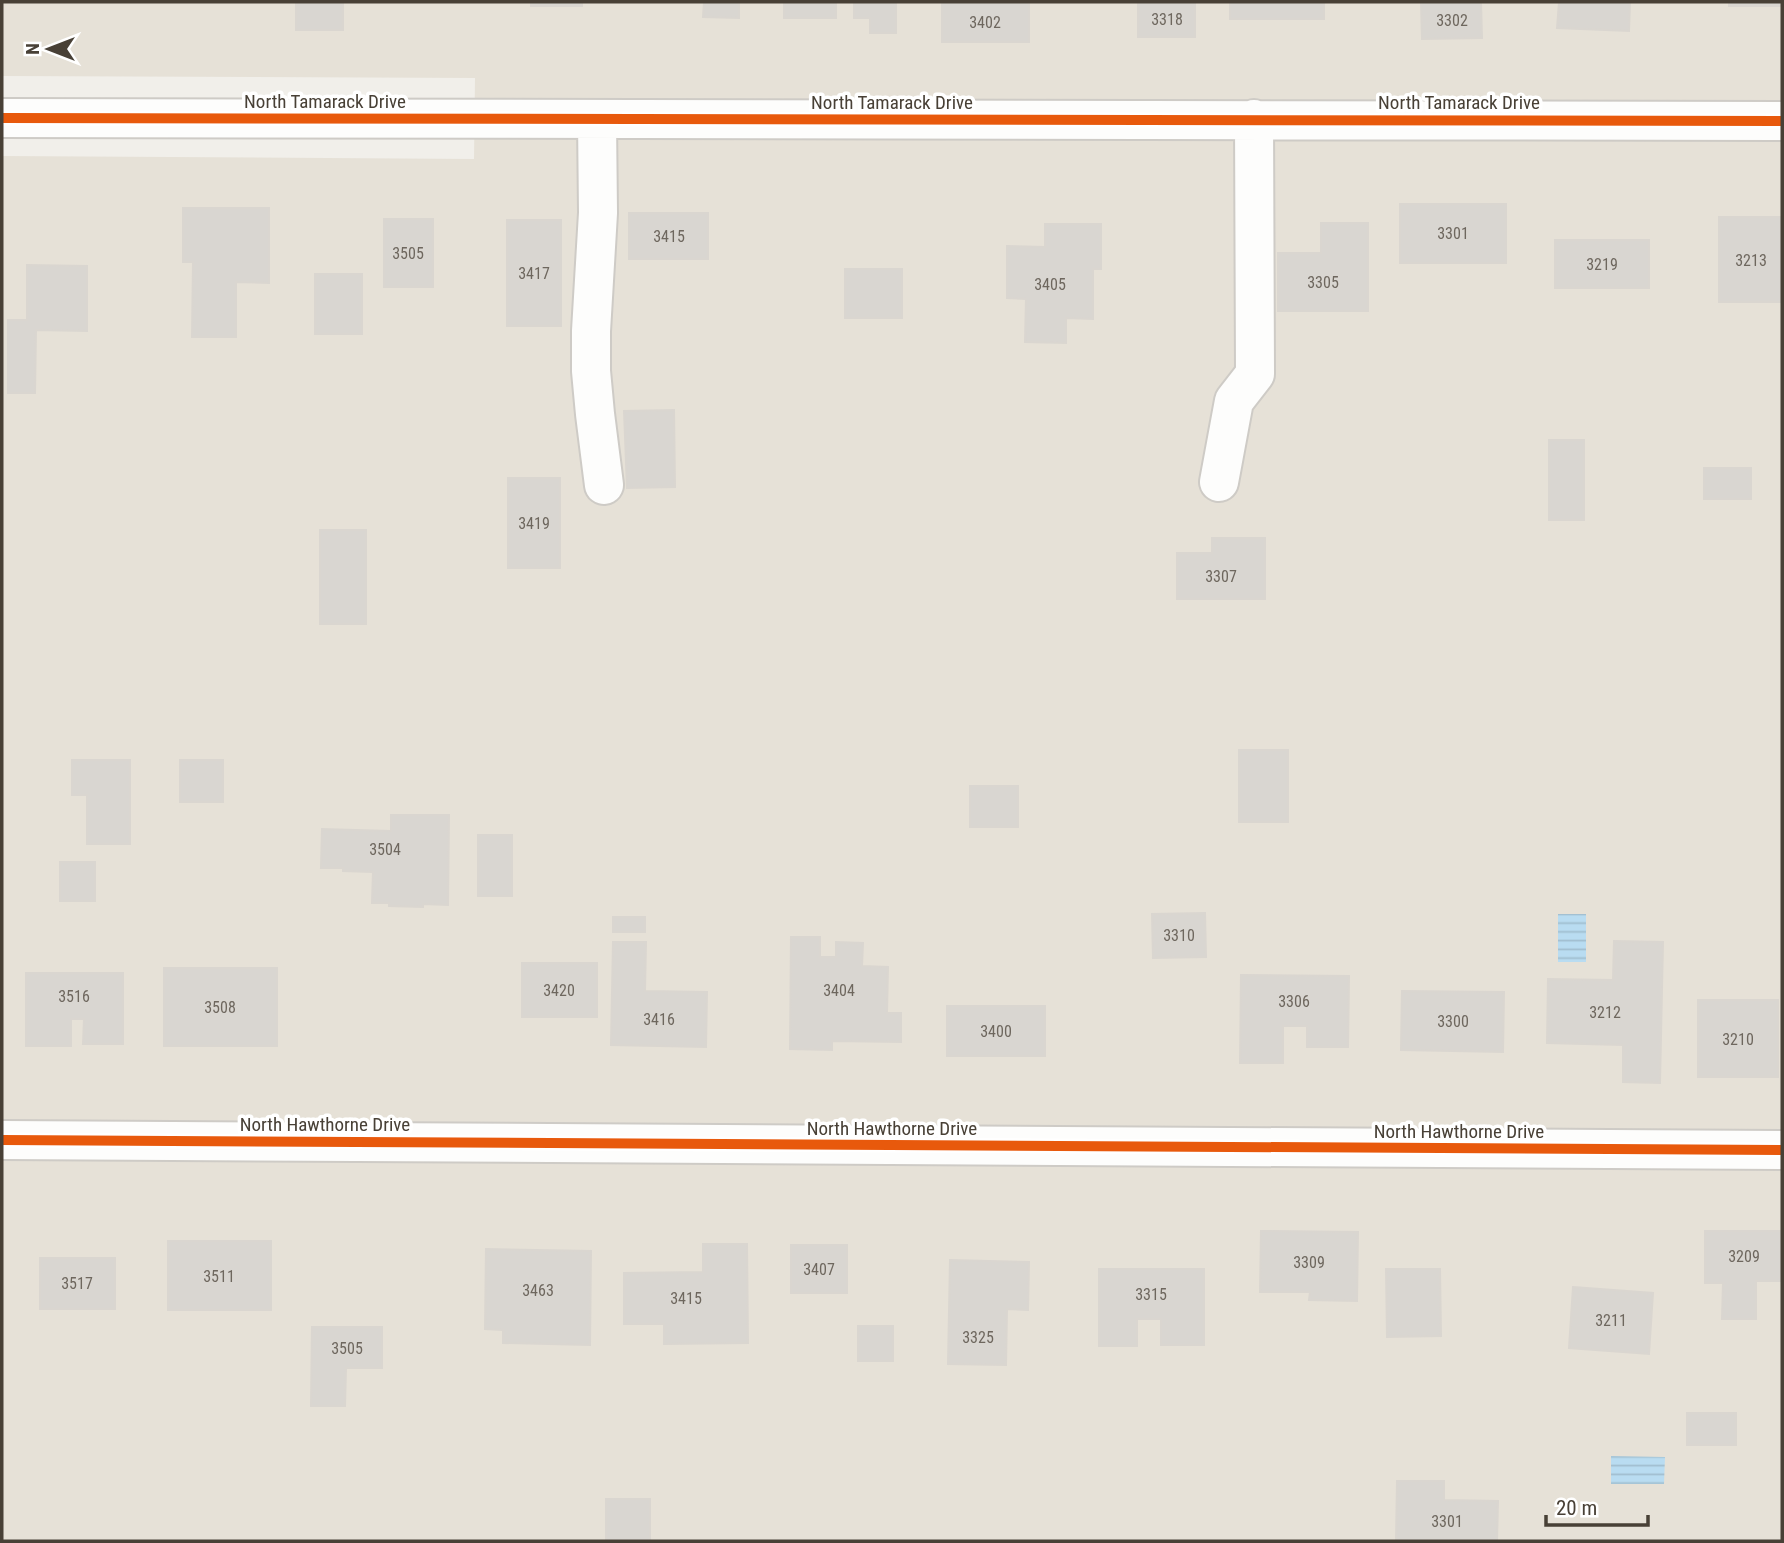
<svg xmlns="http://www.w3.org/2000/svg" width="1784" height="1543" font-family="'Roboto Condensed',sans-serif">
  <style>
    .residential { fill: #e6e1d7 }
    .water { fill: url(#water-rules) }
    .building { fill: #d9d6d1; stroke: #dad6d0; stroke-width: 2 }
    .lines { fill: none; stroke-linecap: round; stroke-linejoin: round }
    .minor-casing { stroke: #cecbc6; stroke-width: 42 }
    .minor { stroke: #fdfdfc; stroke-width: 38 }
    .cycleway-casing { stroke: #fff; stroke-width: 15 }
    .cycleway { stroke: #e8590c; stroke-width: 10 }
    .labels { text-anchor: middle; stroke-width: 7; stroke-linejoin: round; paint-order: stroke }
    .number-label { font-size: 16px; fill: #6e675e }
    .street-label { font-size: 19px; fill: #484036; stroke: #fff }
  </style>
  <defs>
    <pattern id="water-rules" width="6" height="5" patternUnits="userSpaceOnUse" patternTransform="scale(1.75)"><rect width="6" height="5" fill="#b9dcf1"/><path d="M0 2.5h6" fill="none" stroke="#a1becf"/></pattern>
  </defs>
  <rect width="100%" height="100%" fill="#f1efea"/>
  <path class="residential" d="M 2,2 L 1782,2 L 1782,1541 L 2,1541 L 2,156 L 474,159 L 475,78 L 2,76 Z"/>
  <path class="water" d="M 1558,914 L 1586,914 L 1586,962 L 1558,962 Z
    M 1611,1456 L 1665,1457 L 1664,1484 L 1611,1484 Z"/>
  <path class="building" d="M 296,2 L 343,2 L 343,30 L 296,30 Z
    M 531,2 L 582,2 L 582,6 L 531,6 Z
    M 704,2 L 739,2 L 739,18 L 703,17 Z
    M 784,2 L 836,2 L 836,18 L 784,18 Z
    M 854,2 L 896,2 L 896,33 L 870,33 L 870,18 L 854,18 Z
    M 942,2 L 1029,2 L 1029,42 L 942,42 Z
    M 1138,2 L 1195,2 L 1195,37 L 1138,37 Z
    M 1230,2 L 1324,2 L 1324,19 L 1230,19 Z
    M 1421,2 L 1481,2 L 1482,38 L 1422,39 Z
    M 1559,2 L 1630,2 L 1629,31 L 1557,28 Z
    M 1729,2 L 1782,2 L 1782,6 L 1729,6 Z
    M 1400,204 L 1506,204 L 1506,263 L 1400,263 Z
    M 183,208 L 269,208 L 269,283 L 236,282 L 236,337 L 192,337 L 193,262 L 183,262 Z
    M 629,213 L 708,213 L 708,259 L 629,259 Z
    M 1719,217 L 1782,217 L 1782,302 L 1719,302 Z
    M 384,219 L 433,219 L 433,287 L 384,287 Z
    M 507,220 L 561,220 L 561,326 L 507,326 Z
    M 1321,223 L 1368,223 L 1368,311 L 1278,311 L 1278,253 L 1321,253 Z
    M 1045,224 L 1101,224 L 1101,269 L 1093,269 L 1093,319 L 1066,318 L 1066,343 L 1025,342 L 1026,299 L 1007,298 L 1007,246 L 1045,247 Z
    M 1555,240 L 1649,240 L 1649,288 L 1555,288 Z
    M 27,265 L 87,266 L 87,331 L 36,330 L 35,393 L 8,393 L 8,320 L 27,320 Z
    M 845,269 L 902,269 L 902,318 L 845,318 Z
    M 315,274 L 362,274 L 362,334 L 315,334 Z
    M 674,410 L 675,487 L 627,488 L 624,411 Z
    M 1549,440 L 1584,440 L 1584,520 L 1549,520 Z
    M 1704,468 L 1751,468 L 1751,499 L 1704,499 Z
    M 508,478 L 560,478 L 560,568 L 508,568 Z
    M 320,530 L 366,530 L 366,624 L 320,624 Z
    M 1212,538 L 1265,538 L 1265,599 L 1177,599 L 1177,553 L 1212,553 Z
    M 1239,750 L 1288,750 L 1288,822 L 1239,822 Z
    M 72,760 L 130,760 L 130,844 L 87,844 L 87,795 L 72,795 Z
    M 180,760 L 223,760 L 223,802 L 180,802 Z
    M 970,786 L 1018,786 L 1018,827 L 970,827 Z
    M 391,815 L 449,815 L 448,905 L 423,904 L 423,907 L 389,906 L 389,903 L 372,903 L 373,872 L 343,871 L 343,868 L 321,868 L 322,829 L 391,831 Z
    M 478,835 L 512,835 L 512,896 L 478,896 Z
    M 60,862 L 95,862 L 95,901 L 60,901 Z
    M 1205,913 L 1206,957 L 1153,958 L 1152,914 Z
    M 613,917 L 645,917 L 645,932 L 613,932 Z
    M 791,937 L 820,937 L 820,957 L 836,957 L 836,942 L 863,943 L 862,966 L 888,967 L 887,1013 L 901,1013 L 901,1042 L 832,1041 L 832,1050 L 790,1049 Z
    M 1614,941 L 1663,942 L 1660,1083 L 1623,1082 L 1623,1045 L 1547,1043 L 1548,979 L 1613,980 Z
    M 613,942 L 646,942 L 645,991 L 707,992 L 706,1047 L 611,1045 Z
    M 522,963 L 597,963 L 597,1017 L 522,1017 Z
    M 164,968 L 277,968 L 277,1046 L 164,1046 Z
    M 26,973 L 123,973 L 123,1044 L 83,1044 L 84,1019 L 71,1019 L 71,1046 L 26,1046 Z
    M 1241,975 L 1349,976 L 1348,1047 L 1307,1047 L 1307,1026 L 1283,1026 L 1283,1063 L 1240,1063 Z
    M 1402,991 L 1504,992 L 1503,1052 L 1401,1050 Z
    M 1698,1000 L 1778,1000 L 1778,1077 L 1698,1077 Z
    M 947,1006 L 1045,1006 L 1045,1056 L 947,1056 Z
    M 1261,1231 L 1358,1232 L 1357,1301 L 1309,1300 L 1310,1292 L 1260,1292 Z
    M 1705,1231 L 1782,1231 L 1782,1281 L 1756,1281 L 1756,1319 L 1722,1319 L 1723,1283 L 1705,1283 Z
    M 168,1241 L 271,1241 L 271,1310 L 168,1310 Z
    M 703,1244 L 747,1244 L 748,1343 L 664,1344 L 664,1324 L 624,1324 L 624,1273 L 703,1272 Z
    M 791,1245 L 847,1245 L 847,1293 L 791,1293 Z
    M 486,1249 L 591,1251 L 590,1345 L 503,1343 L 503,1330 L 485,1329 Z
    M 40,1258 L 115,1258 L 115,1309 L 40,1309 Z
    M 950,1260 L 1029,1262 L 1028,1310 L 1007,1309 L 1006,1365 L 948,1364 Z
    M 1099,1269 L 1204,1269 L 1204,1345 L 1161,1345 L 1161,1319 L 1137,1319 L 1137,1346 L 1099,1346 Z
    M 1386,1269 L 1440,1269 L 1441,1336 L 1387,1337 Z
    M 1573,1287 L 1653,1293 L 1649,1354 L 1569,1348 Z
    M 858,1326 L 893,1326 L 893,1361 L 858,1361 Z
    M 312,1327 L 382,1327 L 382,1368 L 346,1368 L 345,1406 L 311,1406 Z
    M 1687,1413 L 1736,1413 L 1736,1445 L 1687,1445 Z
    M 1397,1481 L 1444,1481 L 1444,1500 L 1498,1501 L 1497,1541 L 1396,1541 Z
    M 606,1499 L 650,1499 L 650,1541 L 606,1541 Z"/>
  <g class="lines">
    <g class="minor-casing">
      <path id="minor" d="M 2,118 L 1782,121
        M 597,120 L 598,213 L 591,331 L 591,371 L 595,414 L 604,485
        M 1219,482 L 1234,401 L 1255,374 L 1254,119
        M 2,1140 L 1782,1150"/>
    </g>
    <use href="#minor" class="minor"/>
    <g class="cycleway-casing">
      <path id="cycleway" d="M 2,118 L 1782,121
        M 2,1140 L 1782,1150"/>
    </g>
    <use href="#cycleway" class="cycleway"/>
  </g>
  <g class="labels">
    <g class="number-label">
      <text x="1167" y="25">3318</text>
      <text x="1452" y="26">3302</text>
      <text x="985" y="28">3402</text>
      <text x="1453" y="239">3301</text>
      <text x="669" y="242">3415</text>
      <text x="408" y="259">3505</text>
      <text x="1751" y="266">3213</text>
      <text x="1602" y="270">3219</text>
      <text x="534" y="279">3417</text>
      <text x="1323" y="288">3305</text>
      <text x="1050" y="290">3405</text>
      <text x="534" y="529">3419</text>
      <text x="1221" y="582">3307</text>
      <text x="385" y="855">3504</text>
      <text x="1179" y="941">3310</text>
      <text x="559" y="996">3420</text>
      <text x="839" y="996">3404</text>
      <text x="74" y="1002">3516</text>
      <text x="1294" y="1007">3306</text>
      <text x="220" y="1013">3508</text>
      <text x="1605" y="1018">3212</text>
      <text x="659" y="1025">3416</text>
      <text x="1453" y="1027">3300</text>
      <text x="996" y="1037">3400</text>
      <text x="1738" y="1045">3210</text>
      <text x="1744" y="1262">3209</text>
      <text x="1309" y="1268">3309</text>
      <text x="819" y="1275">3407</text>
      <text x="219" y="1282">3511</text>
      <text x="77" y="1289">3517</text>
      <text x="538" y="1296">3463</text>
      <text x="1151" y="1300">3315</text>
      <text x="686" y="1304">3415</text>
      <text x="1611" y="1326">3211</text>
      <text x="978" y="1343">3325</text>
      <text x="347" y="1354">3505</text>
      <text x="1447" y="1527">3301</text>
    </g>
    <g class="street-label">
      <text x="325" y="108">North Tamarack Drive</text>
      <text x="892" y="109">North Tamarack Drive</text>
      <text x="1459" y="109">North Tamarack Drive</text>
      <text x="325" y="1131">North Hawthorne Drive</text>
      <text x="892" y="1135">North Hawthorne Drive</text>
      <text x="1459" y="1138">North Hawthorne Drive</text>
    </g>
  </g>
  <rect width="1784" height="1543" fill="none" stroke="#484036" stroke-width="7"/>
  <g transform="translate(49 49) rotate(270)" stroke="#ffffff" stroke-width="5" paint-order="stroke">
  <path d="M0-5L12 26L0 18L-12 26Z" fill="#484036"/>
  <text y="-10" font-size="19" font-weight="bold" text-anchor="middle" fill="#484036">N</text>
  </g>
  <path d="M1546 1515v10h102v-10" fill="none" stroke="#484036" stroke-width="3.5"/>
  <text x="1556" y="1515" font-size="21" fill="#484036" stroke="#ffffff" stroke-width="5" paint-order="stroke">20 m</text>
</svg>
